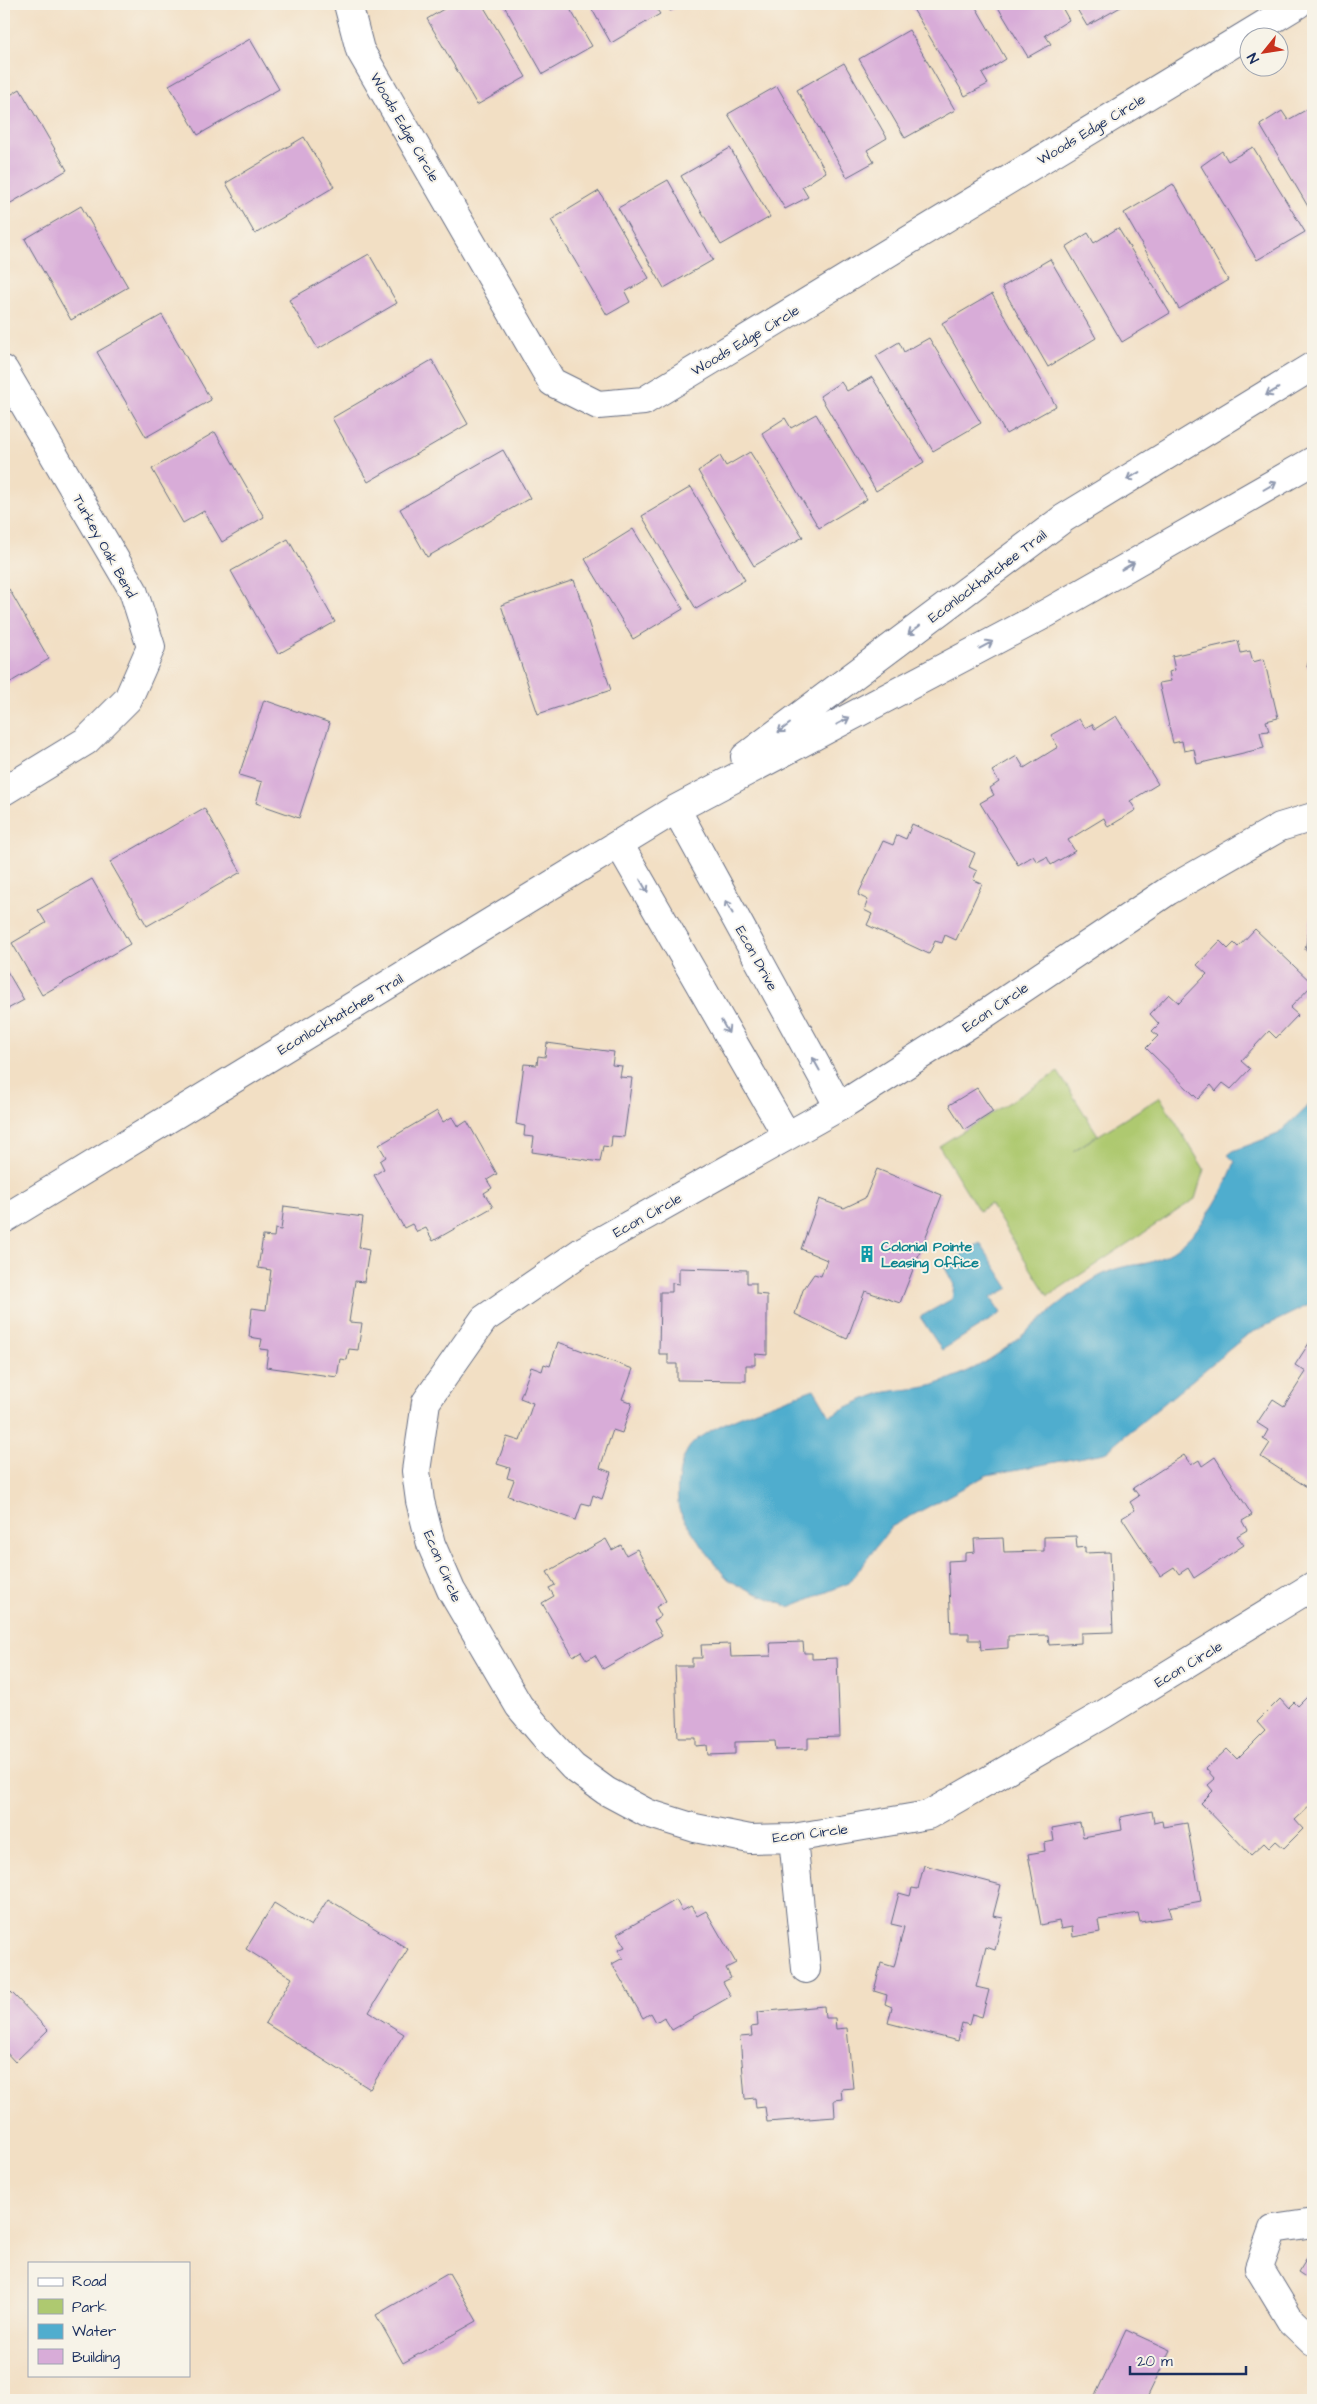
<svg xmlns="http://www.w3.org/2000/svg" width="1317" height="2404" font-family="'Architects Daughter',sans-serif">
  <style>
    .green { fill: #aec970; stroke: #647c67 }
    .water { fill: #50adce; stroke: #366e96 }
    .building { fill: #d8acd8 }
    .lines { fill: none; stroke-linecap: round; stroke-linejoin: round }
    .minor-casing { stroke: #666d82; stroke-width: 30 }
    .minor { stroke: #fff; stroke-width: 28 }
    .oneway { stroke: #8d97ae }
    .labels { text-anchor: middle; stroke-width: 4; stroke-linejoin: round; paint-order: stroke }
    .street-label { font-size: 14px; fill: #1b2f5e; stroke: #f7f3e8 }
    .culture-label { font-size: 14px; font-weight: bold; fill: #0d838f; stroke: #f7f3e8; text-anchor: start }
  </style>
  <rect width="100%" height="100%" fill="#f7f3e8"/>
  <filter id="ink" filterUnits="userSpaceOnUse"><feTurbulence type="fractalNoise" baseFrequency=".02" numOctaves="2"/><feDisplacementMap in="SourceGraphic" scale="10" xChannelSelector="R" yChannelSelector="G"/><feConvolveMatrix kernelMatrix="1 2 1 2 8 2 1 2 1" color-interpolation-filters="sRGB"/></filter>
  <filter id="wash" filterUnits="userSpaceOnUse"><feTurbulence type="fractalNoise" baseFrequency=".0096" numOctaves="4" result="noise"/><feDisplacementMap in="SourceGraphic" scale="20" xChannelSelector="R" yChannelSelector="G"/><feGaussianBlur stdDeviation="1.12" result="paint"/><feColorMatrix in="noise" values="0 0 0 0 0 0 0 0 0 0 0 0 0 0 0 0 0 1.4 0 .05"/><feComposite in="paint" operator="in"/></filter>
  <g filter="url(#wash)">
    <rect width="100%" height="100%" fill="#f2dfc4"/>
    <path class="green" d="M 1058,1072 L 1098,1135 L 1073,1151 L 1160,1097 L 1204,1169 L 1195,1199 L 1048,1296 L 990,1204 L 979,1211 L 939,1146 Z"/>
    <path class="water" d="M 1313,1101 L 1313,1303 L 1247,1335 L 1104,1453 L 987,1475 L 891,1527 L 849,1583 L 789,1607 C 776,1601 735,1586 727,1578 C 720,1572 680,1516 679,1509 C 675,1491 679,1458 692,1444 C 712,1423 784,1400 814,1389 L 830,1416 C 847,1406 864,1399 882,1393 C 898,1389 915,1390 931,1386 C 943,1382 955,1377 966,1372 C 1013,1351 1044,1312 1085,1285 C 1097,1277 1109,1270 1123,1267 C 1134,1264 1146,1265 1156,1260 C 1196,1243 1220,1200 1235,1162 L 1228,1155 L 1233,1151 L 1278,1134 Z
      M 980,1243 L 1009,1288 L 991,1298 L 1001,1313 L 942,1350 L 920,1317 L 952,1299 L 954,1285 L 944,1266 Z"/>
    <g id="blocks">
      <path class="building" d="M 452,4 L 482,4 L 526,77 L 477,105 L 427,19 Z
        M 503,4 L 567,4 L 592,46 L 543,74 Z
        M 589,4 L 653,4 L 660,14 L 611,43 Z
        M 666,4 L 683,4 L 670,11 Z
        M 910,4 L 974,4 L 1006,59 L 982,74 L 988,84 L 965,96 Z
        M 996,4 L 1060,4 L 1069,20 L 1045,35 L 1051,44 L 1028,57 Z
        M 1074,4 L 1126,4 L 1087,26 Z
        M 909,30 L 955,110 L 905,138 L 859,59 Z
        M 250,39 L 279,89 L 198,135 L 169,85 Z
        M 844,63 L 887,138 L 867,150 L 874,162 L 847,177 L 797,90 Z
        M 777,86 L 826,172 L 802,187 L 808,197 L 785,209 L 728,114 Z
        M 20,89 L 67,170 L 4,207 L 4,99 Z
        M 1313,106 L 1313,215 L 1260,125 L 1282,111 L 1288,120 Z
        M 304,137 L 334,187 L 255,234 L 226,183 Z
        M 1253,147 L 1305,232 L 1257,260 L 1201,166 L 1222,151 L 1228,161 Z
        M 730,148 L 770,217 L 721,245 L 681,176 Z
        M 668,180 L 713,260 L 664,288 L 618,208 Z
        M 1173,184 L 1228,280 L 1179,309 L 1124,213 Z
        M 599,191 L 649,278 L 625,292 L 630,302 L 607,315 L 551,220 Z
        M 81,206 L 128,287 L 71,320 L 25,239 Z
        M 1118,228 L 1170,313 L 1122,342 L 1066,247 L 1088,233 L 1094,243 Z
        M 369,254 L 397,303 L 318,349 L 289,300 Z
        M 1050,259 L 1096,338 L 1048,367 L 1002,287 Z
        M 992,294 L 1056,406 L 1006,434 L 942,323 Z
        M 162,315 L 211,400 L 146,437 L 97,352 Z
        M 929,338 L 981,423 L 933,451 L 876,356 L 899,342 L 904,352 Z
        M 432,360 L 468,424 L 368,482 L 332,418 Z
        M 872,377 L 924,462 L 876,491 L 820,396 L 841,382 L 847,391 Z
        M 816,414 L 867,499 L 819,528 L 762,433 L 785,418 L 791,428 Z
        M 215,432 L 264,517 L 222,542 L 204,511 L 183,523 L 152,469 Z
        M 503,450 L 530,498 L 427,557 L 400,509 Z
        M 750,452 L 803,537 L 754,566 L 698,471 L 720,456 L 726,466 Z
        M 691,487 L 745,580 L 696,609 L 642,516 Z
        M 633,529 L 683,609 L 633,639 L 585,559 Z
        M 288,539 L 335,622 L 278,654 L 231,571 Z
        M 574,580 L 611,690 L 538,714 L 501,605 Z
        M 9,589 L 49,659 L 4,686 L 4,592 Z
        M 1238,641 L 1241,653 L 1250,651 L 1253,662 L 1264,659 L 1278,718 L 1266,721 L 1269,731 L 1260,732 L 1264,748 L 1197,764 L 1194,749 L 1184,751 L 1182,741 L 1173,743 L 1159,683 L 1171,681 L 1169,672 L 1175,670 L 1172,656 Z
        M 1313,644 L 1313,669 L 1307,667 Z
        M 264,700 L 330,723 L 299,818 L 256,803 L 262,782 L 239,775 Z
        M 1116,716 L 1158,784 L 1130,801 L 1136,810 L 1108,827 L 1104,818 L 1068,840 L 1075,851 L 1051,865 L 1047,857 L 1037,862 L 1033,856 L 1018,865 L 980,803 L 994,795 L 990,788 L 999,782 L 992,771 L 1017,756 L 1024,768 L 1058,747 L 1051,735 L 1079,719 L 1085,728 L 1092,724 L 1095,729 Z
        M 204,808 L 241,872 L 147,926 L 110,862 Z
        M 912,824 L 975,853 L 969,867 L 977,871 L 973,880 L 982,884 L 956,940 L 945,935 L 942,943 L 935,941 L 929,954 L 867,925 L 872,914 L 864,910 L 868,900 L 858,895 L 883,841 L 893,845 L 897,835 L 906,839 Z
        M 92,879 L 130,944 L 42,995 L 12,943 L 46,923 L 38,910 Z
        M 1312,913 L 1313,913 L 1313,952 L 1305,950 Z
        M 1255,929 L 1313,984 L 1290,1008 L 1298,1015 L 1276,1038 L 1269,1031 L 1241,1061 L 1250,1069 L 1231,1089 L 1223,1083 L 1216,1091 L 1211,1085 L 1198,1099 L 1146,1048 L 1158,1036 L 1152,1031 L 1159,1024 L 1150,1014 L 1169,994 L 1179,1003 L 1207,974 L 1197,965 L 1220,941 L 1228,949 L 1234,943 L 1238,947 Z
        M 4,966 L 24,1000 L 4,1011 Z
        M 547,1043 L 614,1052 L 612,1065 L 622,1066 L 620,1077 L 632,1078 L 624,1137 L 612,1136 L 611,1147 L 603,1146 L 600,1162 L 532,1152 L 534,1137 L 524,1136 L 525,1126 L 516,1124 L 524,1064 L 537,1065 L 538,1056 L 545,1057 Z
        M 977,1088 L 993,1112 L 965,1130 L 949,1105 Z
        M 437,1111 L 443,1122 L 452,1117 L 458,1127 L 467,1121 L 497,1174 L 487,1180 L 492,1188 L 484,1193 L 493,1207 L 433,1241 L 426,1228 L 417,1232 L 412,1224 L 404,1228 L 374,1175 L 384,1169 L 380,1161 L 386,1157 L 379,1145 Z
        M 877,1169 L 942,1195 L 900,1303 L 865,1291 L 847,1339 L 795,1314 L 803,1290 L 814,1274 L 821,1276 L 827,1260 L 801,1249 L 819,1199 L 844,1208 L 865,1198 Z
        M 284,1206 L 363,1217 L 359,1248 L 369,1250 L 364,1282 L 355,1281 L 349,1322 L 362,1323 L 358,1350 L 349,1349 L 347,1360 L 340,1359 L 337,1377 L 266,1367 L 268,1350 L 260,1349 L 262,1339 L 249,1337 L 252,1308 L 266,1310 L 271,1270 L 258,1268 L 263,1236 L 274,1237 L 275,1229 L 281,1230 Z
        M 679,1268 L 747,1270 L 747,1283 L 756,1283 L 756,1294 L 767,1295 L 767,1355 L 755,1354 L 755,1365 L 746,1365 L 746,1381 L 677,1380 L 677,1364 L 668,1364 L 668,1354 L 659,1354 L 660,1292 L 672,1292 L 672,1283 L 679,1284 Z
        M 1313,1337 L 1313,1491 L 1261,1457 L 1270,1443 L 1263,1439 L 1268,1430 L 1257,1423 L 1273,1399 L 1284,1406 L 1306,1372 L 1295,1365 Z
        M 558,1342 L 633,1369 L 622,1399 L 632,1403 L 622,1433 L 613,1430 L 600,1468 L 611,1472 L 602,1499 L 593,1495 L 590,1505 L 582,1503 L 576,1520 L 508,1496 L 514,1480 L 507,1478 L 510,1468 L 497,1464 L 507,1437 L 520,1441 L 533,1403 L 520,1398 L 531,1367 L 542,1371 L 544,1364 L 550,1366 Z
        M 1184,1455 L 1191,1465 L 1199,1460 L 1202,1466 L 1215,1457 L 1252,1515 L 1242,1521 L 1247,1530 L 1237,1536 L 1244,1545 L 1194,1578 L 1188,1568 L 1179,1574 L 1174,1567 L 1160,1576 L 1122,1518 L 1135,1510 L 1130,1502 L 1139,1496 L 1133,1488 Z
        M 1076,1536 L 1077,1548 L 1085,1547 L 1085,1553 L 1110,1552 L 1113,1632 L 1081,1633 L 1081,1643 L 1049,1645 L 1048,1635 L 1008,1636 L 1008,1648 L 981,1650 L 980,1640 L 969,1640 L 969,1633 L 951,1633 L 948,1561 L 965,1560 L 965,1553 L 975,1552 L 974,1539 L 1003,1538 L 1004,1552 L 1044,1551 L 1044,1537 Z
        M 606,1539 L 612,1550 L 621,1545 L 626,1555 L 637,1549 L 666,1601 L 656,1607 L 661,1616 L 654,1621 L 662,1635 L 603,1669 L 595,1655 L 587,1660 L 581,1651 L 573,1656 L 542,1603 L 554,1596 L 549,1588 L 555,1585 L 547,1572 Z
        M 803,1642 L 804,1653 L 812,1653 L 812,1659 L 837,1658 L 840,1737 L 808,1738 L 808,1749 L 776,1750 L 775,1741 L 735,1742 L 735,1754 L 708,1755 L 707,1745 L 696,1746 L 696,1738 L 678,1738 L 675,1666 L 692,1666 L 692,1658 L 702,1658 L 701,1645 L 730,1644 L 731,1657 L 771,1656 L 770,1643 Z
        M 1313,1691 L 1313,1803 L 1295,1820 L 1303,1829 L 1284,1848 L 1276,1841 L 1269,1848 L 1264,1843 L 1251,1855 L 1201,1803 L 1213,1791 L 1208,1785 L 1215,1779 L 1206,1769 L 1227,1749 L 1237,1759 L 1265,1731 L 1257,1722 L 1280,1699 L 1288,1708 L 1294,1702 L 1298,1706 Z
        M 1152,1811 L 1154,1823 L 1162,1821 L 1163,1827 L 1187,1823 L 1201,1901 L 1169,1907 L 1172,1917 L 1140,1922 L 1138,1913 L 1098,1920 L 1100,1932 L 1073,1937 L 1072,1927 L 1061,1929 L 1059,1921 L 1041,1925 L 1028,1854 L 1045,1851 L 1044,1843 L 1054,1841 L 1052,1828 L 1080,1823 L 1083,1837 L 1122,1830 L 1120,1817 Z
        M 924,1865 L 1001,1885 L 993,1916 L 1003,1918 L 995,1950 L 986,1947 L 976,1987 L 989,1990 L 982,2017 L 972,2014 L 969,2025 L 962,2023 L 958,2041 L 888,2023 L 892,2007 L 885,2004 L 887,1995 L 874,1991 L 881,1963 L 894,1967 L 904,1927 L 891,1924 L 899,1893 L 910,1896 L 912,1888 L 918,1889 Z
        M 328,1899 L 408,1949 L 369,2012 L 404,2034 L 370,2089 L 265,2023 L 292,1978 L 246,1949 L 274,1903 L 311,1926 Z
        M 676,1900 L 682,1911 L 691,1906 L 697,1916 L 706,1911 L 736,1963 L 726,1968 L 731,1978 L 723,1982 L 731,1996 L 672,2030 L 664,2017 L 656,2022 L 651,2013 L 643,2018 L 612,1964 L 623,1958 L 618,1950 L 625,1947 L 617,1934 Z
        M 11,1992 L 48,2030 L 15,2062 L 4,2050 L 4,2000 Z
        M 824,2006 L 825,2018 L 835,2018 L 836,2029 L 847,2028 L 853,2088 L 841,2089 L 842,2099 L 834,2100 L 835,2117 L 767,2122 L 765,2107 L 756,2108 L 755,2098 L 745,2099 L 740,2037 L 752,2036 L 751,2027 L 758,2026 L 757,2012 Z
        M 1313,2248 L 1313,2282 L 1298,2272 Z
        M 449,2273 L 477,2321 L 403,2363 L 376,2315 Z
        M 1126,2330 L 1170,2350 L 1146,2400 L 1093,2400 Z"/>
    </g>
  </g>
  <g filter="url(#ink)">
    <use href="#blocks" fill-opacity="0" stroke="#666d82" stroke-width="1"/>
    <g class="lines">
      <g class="minor-casing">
        <path id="minor" d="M 348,4 L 360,50 L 552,382 L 598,405 L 644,401 L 1298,4
          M 4,370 L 133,590 L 151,647 L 128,699 L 86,741 L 4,791
          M 745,757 L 1064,518 L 1313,366
          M 676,809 L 839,1107
          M 1313,817 L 1280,827 L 1168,891 L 979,1018 L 839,1107 L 581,1252 L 484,1319 L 426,1402 L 416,1471 L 420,1501 L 431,1544 L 451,1590 L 519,1706 L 547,1739 L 573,1767 L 606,1791 L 647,1813 L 695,1828 L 750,1839 L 793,1838 L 928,1815 L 1104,1714 L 1313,1586
          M 619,844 L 787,1136
          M 4,1219 L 676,809 L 1047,613 L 1313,461
          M 793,1838 L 806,1969
          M 1313,2223 L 1273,2229 L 1259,2268 L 1291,2321 L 1313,2342"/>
      </g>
      <use href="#minor" class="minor"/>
    </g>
    <defs><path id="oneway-shaft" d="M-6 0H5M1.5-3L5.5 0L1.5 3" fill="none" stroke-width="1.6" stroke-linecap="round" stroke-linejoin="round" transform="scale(1.25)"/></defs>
    <g class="oneway">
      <use href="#oneway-shaft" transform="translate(1272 392) rotate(149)"/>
      <use href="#oneway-shaft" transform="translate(1133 476) rotate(149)"/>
      <use href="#oneway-shaft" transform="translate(1270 486) rotate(-30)"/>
      <use href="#oneway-shaft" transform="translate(1128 566) rotate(-30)"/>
      <use href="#oneway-shaft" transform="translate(914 630) rotate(143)"/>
      <use href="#oneway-shaft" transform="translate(986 645) rotate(-28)"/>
      <use href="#oneway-shaft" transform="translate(843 721) rotate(-28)"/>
      <use href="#oneway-shaft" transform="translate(784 728) rotate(143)"/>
      <use href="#oneway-shaft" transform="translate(644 886) rotate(60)"/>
      <use href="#oneway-shaft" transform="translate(729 907) rotate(-119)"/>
      <use href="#oneway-shaft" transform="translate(725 1027) rotate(60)"/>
      <use href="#oneway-shaft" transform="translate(816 1064) rotate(-119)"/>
    </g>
  </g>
  <defs>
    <g id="building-bare" transform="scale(1.35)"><path d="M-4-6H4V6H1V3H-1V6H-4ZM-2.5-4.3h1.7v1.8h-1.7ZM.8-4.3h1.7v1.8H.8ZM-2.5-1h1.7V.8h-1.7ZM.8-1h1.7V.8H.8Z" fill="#0f9aa8" stroke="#f7f3e8" stroke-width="2.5" paint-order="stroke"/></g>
  </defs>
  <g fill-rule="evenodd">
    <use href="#building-bare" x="867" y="1254"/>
  </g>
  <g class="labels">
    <g class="street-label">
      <text transform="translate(405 127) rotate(60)" y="5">Woods Edge Circle</text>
      <text transform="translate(1091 129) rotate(-31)" y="5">Woods Edge Circle</text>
      <text transform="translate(745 340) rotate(-31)" y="5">Woods Edge Circle</text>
      <text transform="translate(105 546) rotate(61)" y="5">Turkey Oak Bend</text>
      <text transform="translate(987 576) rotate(-37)" y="5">Econlockhatchee Trail</text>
      <text transform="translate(757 958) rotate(61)" y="5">Econ Drive</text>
      <text transform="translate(995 1007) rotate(-34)" y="5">Econ Circle</text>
      <text transform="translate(340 1014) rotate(-31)" y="5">Econlockhatchee Trail</text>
      <text transform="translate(647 1215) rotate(-29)" y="5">Econ Circle</text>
      <text transform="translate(443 1566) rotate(67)" y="5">Econ Circle</text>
      <text transform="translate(1188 1664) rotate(-31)" y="5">Econ Circle</text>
      <text transform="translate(810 1833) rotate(-7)" y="5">Econ Circle</text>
    </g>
    <g class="culture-label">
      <text x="881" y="1251">Colonial Pointe<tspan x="881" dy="16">Leasing Office</tspan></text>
    </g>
  </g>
  <rect width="1317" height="2404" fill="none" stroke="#f7f3e8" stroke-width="20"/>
  <rect x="28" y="2262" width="162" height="115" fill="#f7f3e8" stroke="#9fa5b1"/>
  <rect x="38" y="2278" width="25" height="8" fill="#ffffff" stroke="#9fa5b1"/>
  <text x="72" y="2286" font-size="15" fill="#1b2f5e">Road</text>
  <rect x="38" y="2299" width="25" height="15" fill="#aec970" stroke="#9fa5b1"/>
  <text x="72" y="2312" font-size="15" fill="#1b2f5e">Park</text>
  <rect x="38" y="2324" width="25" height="15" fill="#50adce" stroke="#9fa5b1"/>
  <text x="72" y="2336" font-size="15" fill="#1b2f5e">Water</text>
  <rect x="38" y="2349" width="25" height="15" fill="#d8acd8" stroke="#9fa5b1"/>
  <text x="72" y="2362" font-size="15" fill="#1b2f5e">Building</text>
  <g transform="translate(1264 52) rotate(240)"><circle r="24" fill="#f7f3e8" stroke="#9fa5b1"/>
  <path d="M0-4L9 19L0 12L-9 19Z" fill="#c8321e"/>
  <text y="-8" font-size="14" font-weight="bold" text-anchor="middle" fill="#1b2f5e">N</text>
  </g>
  <path d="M1130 2366v8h116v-8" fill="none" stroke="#1b2f5e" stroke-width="2.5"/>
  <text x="1137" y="2366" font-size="15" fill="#1b2f5e" stroke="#f7f3e8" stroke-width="4" paint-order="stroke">20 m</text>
</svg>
